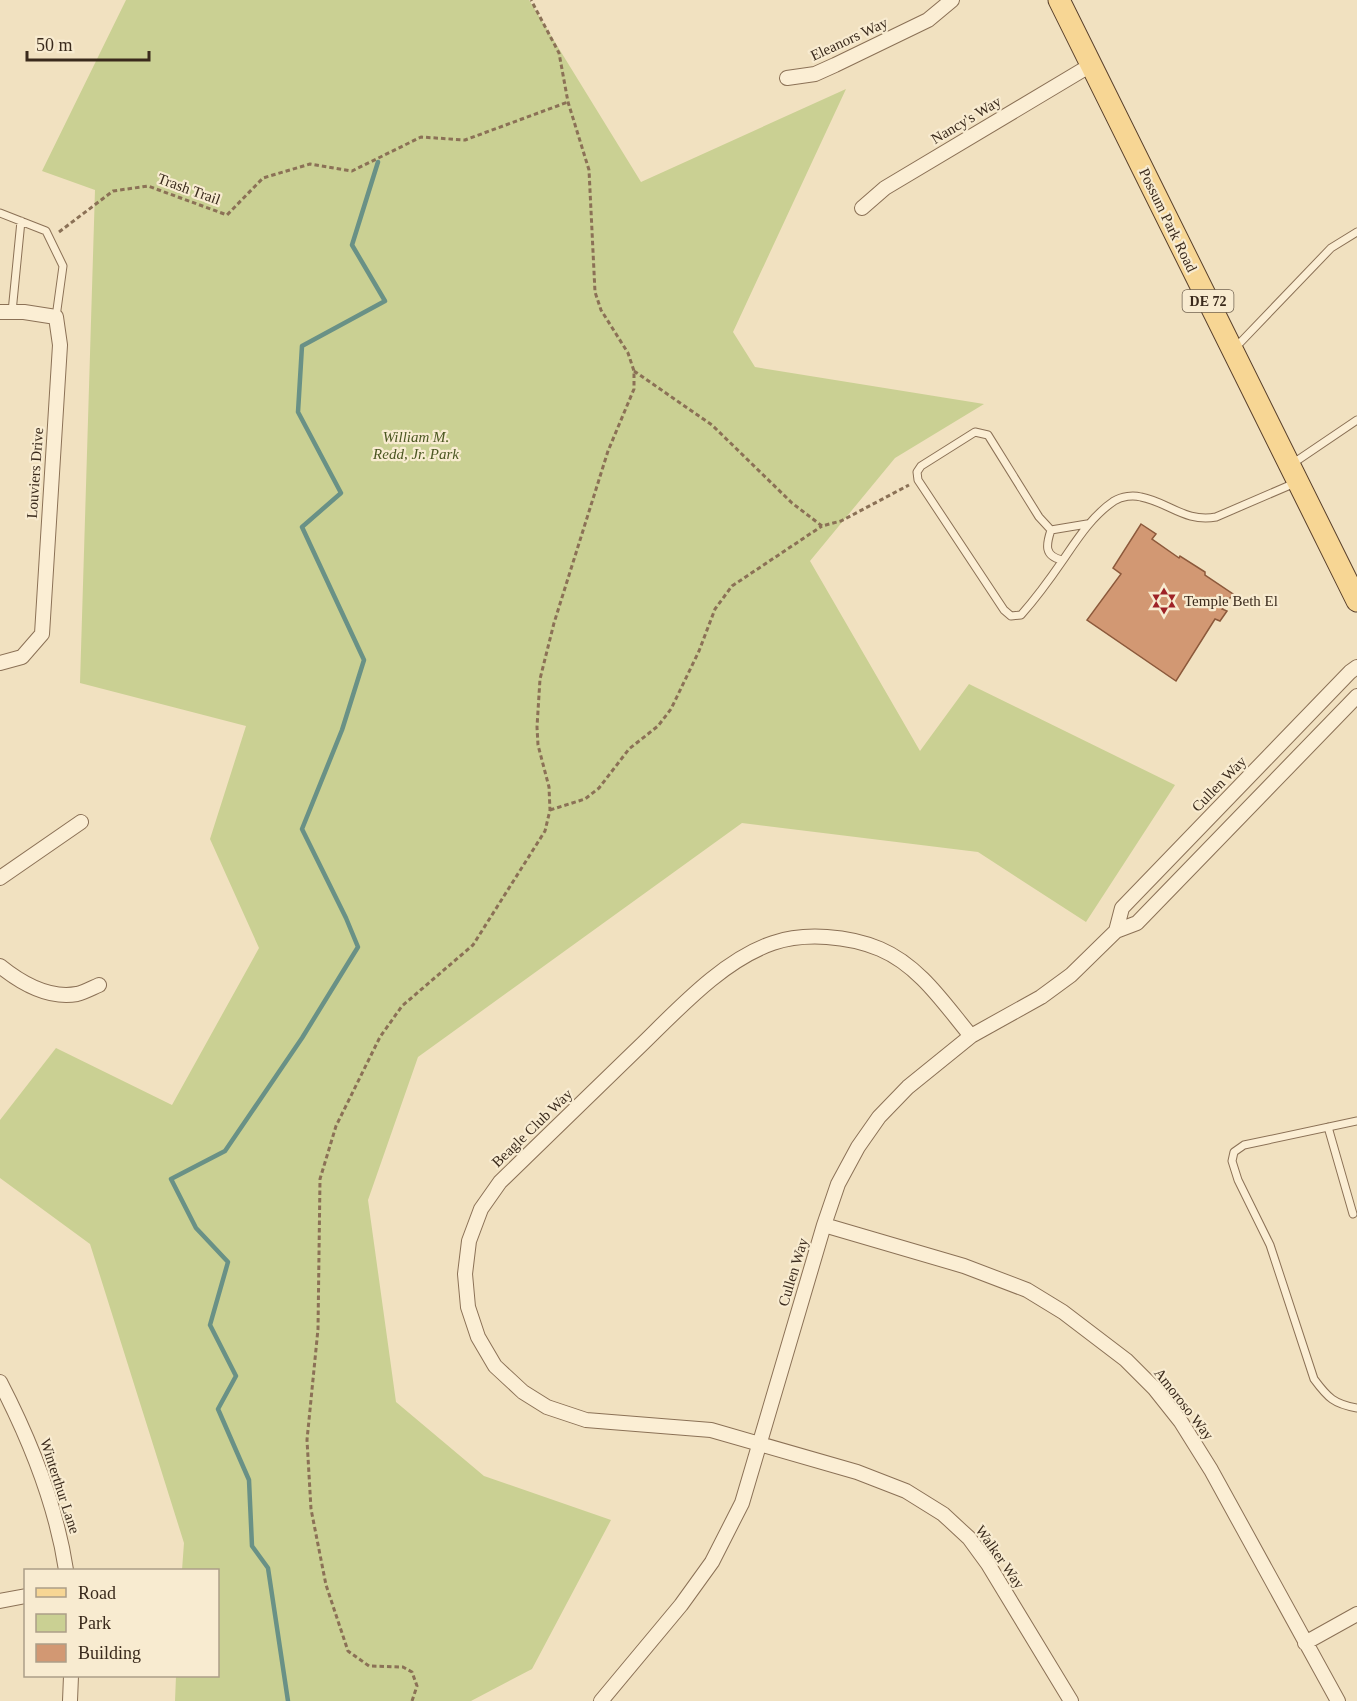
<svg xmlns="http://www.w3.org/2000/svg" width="1357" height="1701" font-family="'Times New Roman',serif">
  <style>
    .green { fill: #cad093 }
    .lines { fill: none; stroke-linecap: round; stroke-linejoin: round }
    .stream { stroke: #699186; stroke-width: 4.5 }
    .building { fill: #d29873; stroke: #8c593b; stroke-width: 1.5 }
    .service-casing { stroke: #8b7156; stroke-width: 9 }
    .minor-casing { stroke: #8b7156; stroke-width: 16 }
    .primary-casing { stroke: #583f2b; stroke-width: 23 }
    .path { stroke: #8b7156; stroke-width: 3; stroke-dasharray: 4.5 3; stroke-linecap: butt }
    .service { stroke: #fbeed4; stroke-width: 7 }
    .minor { stroke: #fbeed4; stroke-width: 14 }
    .primary { stroke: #f7d694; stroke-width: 21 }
    .labels { text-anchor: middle; stroke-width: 4.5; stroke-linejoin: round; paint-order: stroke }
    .shield { fill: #f8ebd0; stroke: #736452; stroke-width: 1.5 }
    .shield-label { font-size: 14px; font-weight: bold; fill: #3a2a1c }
    .street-label { font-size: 15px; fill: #3a2a1c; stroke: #f8ebd0 }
    .park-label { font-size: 15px; font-style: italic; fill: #4b5721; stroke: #f8ebd0 }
    .poi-label { font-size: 15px; fill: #3a2a1c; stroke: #f8ebd0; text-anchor: start }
  </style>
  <rect width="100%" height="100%" fill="#f1e1c0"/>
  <path class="green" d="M 126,0 L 529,0 L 641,182 L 846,89 L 733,332 L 755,367 L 984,404 L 895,458 L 810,561 L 920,751 L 969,684 L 1175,785 L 1086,922 L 978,852 L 742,823 L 418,1057 L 368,1200 L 396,1402 L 484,1476 L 611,1520 L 532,1669 L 471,1701 L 175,1701 L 176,1676 L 218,1676 L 218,1570 L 182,1570 L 184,1543 L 90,1244 L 0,1178 L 0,1120 L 56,1048 L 172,1105 L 259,948 L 210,839 L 246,726 L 80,683 L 95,190 L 42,171 Z"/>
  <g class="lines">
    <path class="stream" d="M 288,1701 L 268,1568 L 252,1546 L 249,1480 L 218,1409 L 236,1376 L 210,1325 L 228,1262 L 196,1228 L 171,1179 L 225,1151 L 302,1038 L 358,947 L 346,918 L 302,829 L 342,730 L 364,660 L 302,527 L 341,493 L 298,412 L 302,346 L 385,301 L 352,245 L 378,162"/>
  </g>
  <path class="building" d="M 1141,524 L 1156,534 L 1152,539 L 1179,558 L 1180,556 L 1205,572 L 1205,575 L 1233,594 L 1222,609 L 1227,611 L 1220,621 L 1215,619 L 1176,681 L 1087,620 L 1121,574 L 1113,568 Z"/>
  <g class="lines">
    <g class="service-casing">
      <path id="service" d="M 0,213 L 46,231 L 63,266 L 56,317
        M 12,312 L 21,221
        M 1236,347 L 1331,248 L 1357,232
        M 1292,464 L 1357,420
        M 1087,524 L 1051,530 L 1039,517 L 988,435 L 975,432 L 921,466 L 917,472 L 918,480 L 1004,610 L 1011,616 L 1021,615 C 1037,597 1050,579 1063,560 C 1078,538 1092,516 1114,501 C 1122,496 1133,495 1141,497 C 1168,502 1186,523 1216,517 L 1295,483
        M 1051,530 C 1046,545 1044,556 1062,560
        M 1357,1121 L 1244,1145 L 1234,1152 L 1232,1161 L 1238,1180 L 1270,1245 L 1314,1379 C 1328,1398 1334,1404 1357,1408
        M 1328,1127 L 1353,1214"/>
    </g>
    <g class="minor-casing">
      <path id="minor" d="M 787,78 L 815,74 L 835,65 L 928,20 L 952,0
        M 862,208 L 885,188 L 1091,65
        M 0,312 L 24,312 L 56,317 L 60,345 L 42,634 L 22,657 L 0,663
        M 1357,667 L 1350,672 L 1122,908 L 1116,931 L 1137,923 L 1357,696
        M 0,878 L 81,822
        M 0,966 C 21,983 49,999 77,994 C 85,992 92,988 99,985
        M 971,1036 C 945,1005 920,966 880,949 C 849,936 805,932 773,943 C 720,961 674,1014 634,1052 C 589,1096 544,1139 500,1182 L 481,1209 L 469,1241 L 465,1274 L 468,1307 L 478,1337 L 495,1366 L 523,1392 L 547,1407 L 586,1420 L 711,1430 L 857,1472 L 906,1491 L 943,1514 L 969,1538 L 988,1564 L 1071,1701
        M 824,1225 L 964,1266 L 1027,1290 L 1063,1312 L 1126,1360 L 1154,1388 L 1181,1422 L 1211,1470 L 1338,1701
        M 0,1382 C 31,1442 56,1504 66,1570
        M 0,1601 L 26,1596
        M 1305,1643 L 1357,1614
        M 70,1701 L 71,1676
        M 601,1701 L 681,1605 L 712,1562 L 742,1503 L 824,1225 L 838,1184 L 858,1147 L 879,1117 L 908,1087 L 971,1036 L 1041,997 L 1071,975 L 1116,931"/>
    </g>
    <g class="primary-casing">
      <path id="primary" d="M 1059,0 L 1357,601"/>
    </g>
    <path class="path" d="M 59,232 L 113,191 L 148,186 L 227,215 L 263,178 L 310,164 L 352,171 L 421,137 L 465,140 L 568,102
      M 634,371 L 712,425 L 792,503 L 822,526 L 841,521 L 909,485
      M 550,810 L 585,799 L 599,788 L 629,749 L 658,726 L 671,709 L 699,651 L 715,609 L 732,586 L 822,526
      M 412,1701 L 417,1686 L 412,1672 L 403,1667 L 369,1666 L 348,1651 L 326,1585 L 311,1509 L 307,1440 L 318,1329 L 320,1179 L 336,1126 L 380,1037 L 402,1006 L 473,945 L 545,831 L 550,810 L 549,787 L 538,745 L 537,727 L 540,679 L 554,623 L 608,451 L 634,389 L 634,371 L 628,353 L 601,310 L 595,292 L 589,170 L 568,102 L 559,53 L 531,0"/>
    <use href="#service" class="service"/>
    <use href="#minor" class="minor"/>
    <use href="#primary" class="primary"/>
  </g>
  <defs>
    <g id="synagogue-bare" transform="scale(2.07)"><path d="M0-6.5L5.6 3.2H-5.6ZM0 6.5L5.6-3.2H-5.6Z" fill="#9e2226" stroke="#f8ebd0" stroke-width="2.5" paint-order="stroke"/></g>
  </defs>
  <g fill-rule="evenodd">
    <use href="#synagogue-bare" x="1164" y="601"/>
  </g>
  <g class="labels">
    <rect class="shield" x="1182.5" y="290" width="51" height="22" rx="4.5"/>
    <g class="shield-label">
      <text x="1208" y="306">DE 72</text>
    </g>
    <g class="street-label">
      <text transform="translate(849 39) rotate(-25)" y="5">Eleanors Way</text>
      <text transform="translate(966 120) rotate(-31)" y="5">Nancy's Way</text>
      <text transform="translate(189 189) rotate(20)" y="5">Trash Trail</text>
      <text transform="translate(1168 220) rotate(64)" y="5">Possum Park Road</text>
      <text transform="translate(35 473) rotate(-86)" y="5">Louviers Drive</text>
      <text transform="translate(1219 784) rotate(-46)" y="5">Cullen Way</text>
      <text transform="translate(532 1128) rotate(-44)" y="5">Beagle Club Way</text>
      <text transform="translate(793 1272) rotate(-73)" y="5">Cullen Way</text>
      <text transform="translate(1184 1404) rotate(52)" y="5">Amoroso Way</text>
      <text transform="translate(60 1486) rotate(72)" y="5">Winterthur Lane</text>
      <text transform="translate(1000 1557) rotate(55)" y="5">Walker Way</text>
    </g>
    <g class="park-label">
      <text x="416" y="442">William M.<tspan x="416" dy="17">Redd, Jr. Park</tspan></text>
    </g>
    <g class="poi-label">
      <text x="1184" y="606">Temple Beth El</text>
    </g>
  </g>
  <rect x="24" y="1569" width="195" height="108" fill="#f8ebd0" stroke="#ac9e88" stroke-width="1.5"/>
  <rect x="36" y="1588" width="30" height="9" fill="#f7d694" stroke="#ac9e88" stroke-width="1.5"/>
  <text x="78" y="1599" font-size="18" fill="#3a2a1c">Road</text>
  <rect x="36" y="1614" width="30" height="18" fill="#cad093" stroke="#ac9e88" stroke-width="1.5"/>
  <text x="78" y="1629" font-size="18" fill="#3a2a1c">Park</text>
  <rect x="36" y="1644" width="30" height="18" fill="#d29873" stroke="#ac9e88" stroke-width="1.5"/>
  <text x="78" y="1659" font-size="18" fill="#3a2a1c">Building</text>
  <path d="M27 51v9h122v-9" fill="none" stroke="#3a2a1c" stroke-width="3"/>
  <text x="36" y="51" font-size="18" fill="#3a2a1c" stroke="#f8ebd0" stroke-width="4.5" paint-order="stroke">50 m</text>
</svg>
